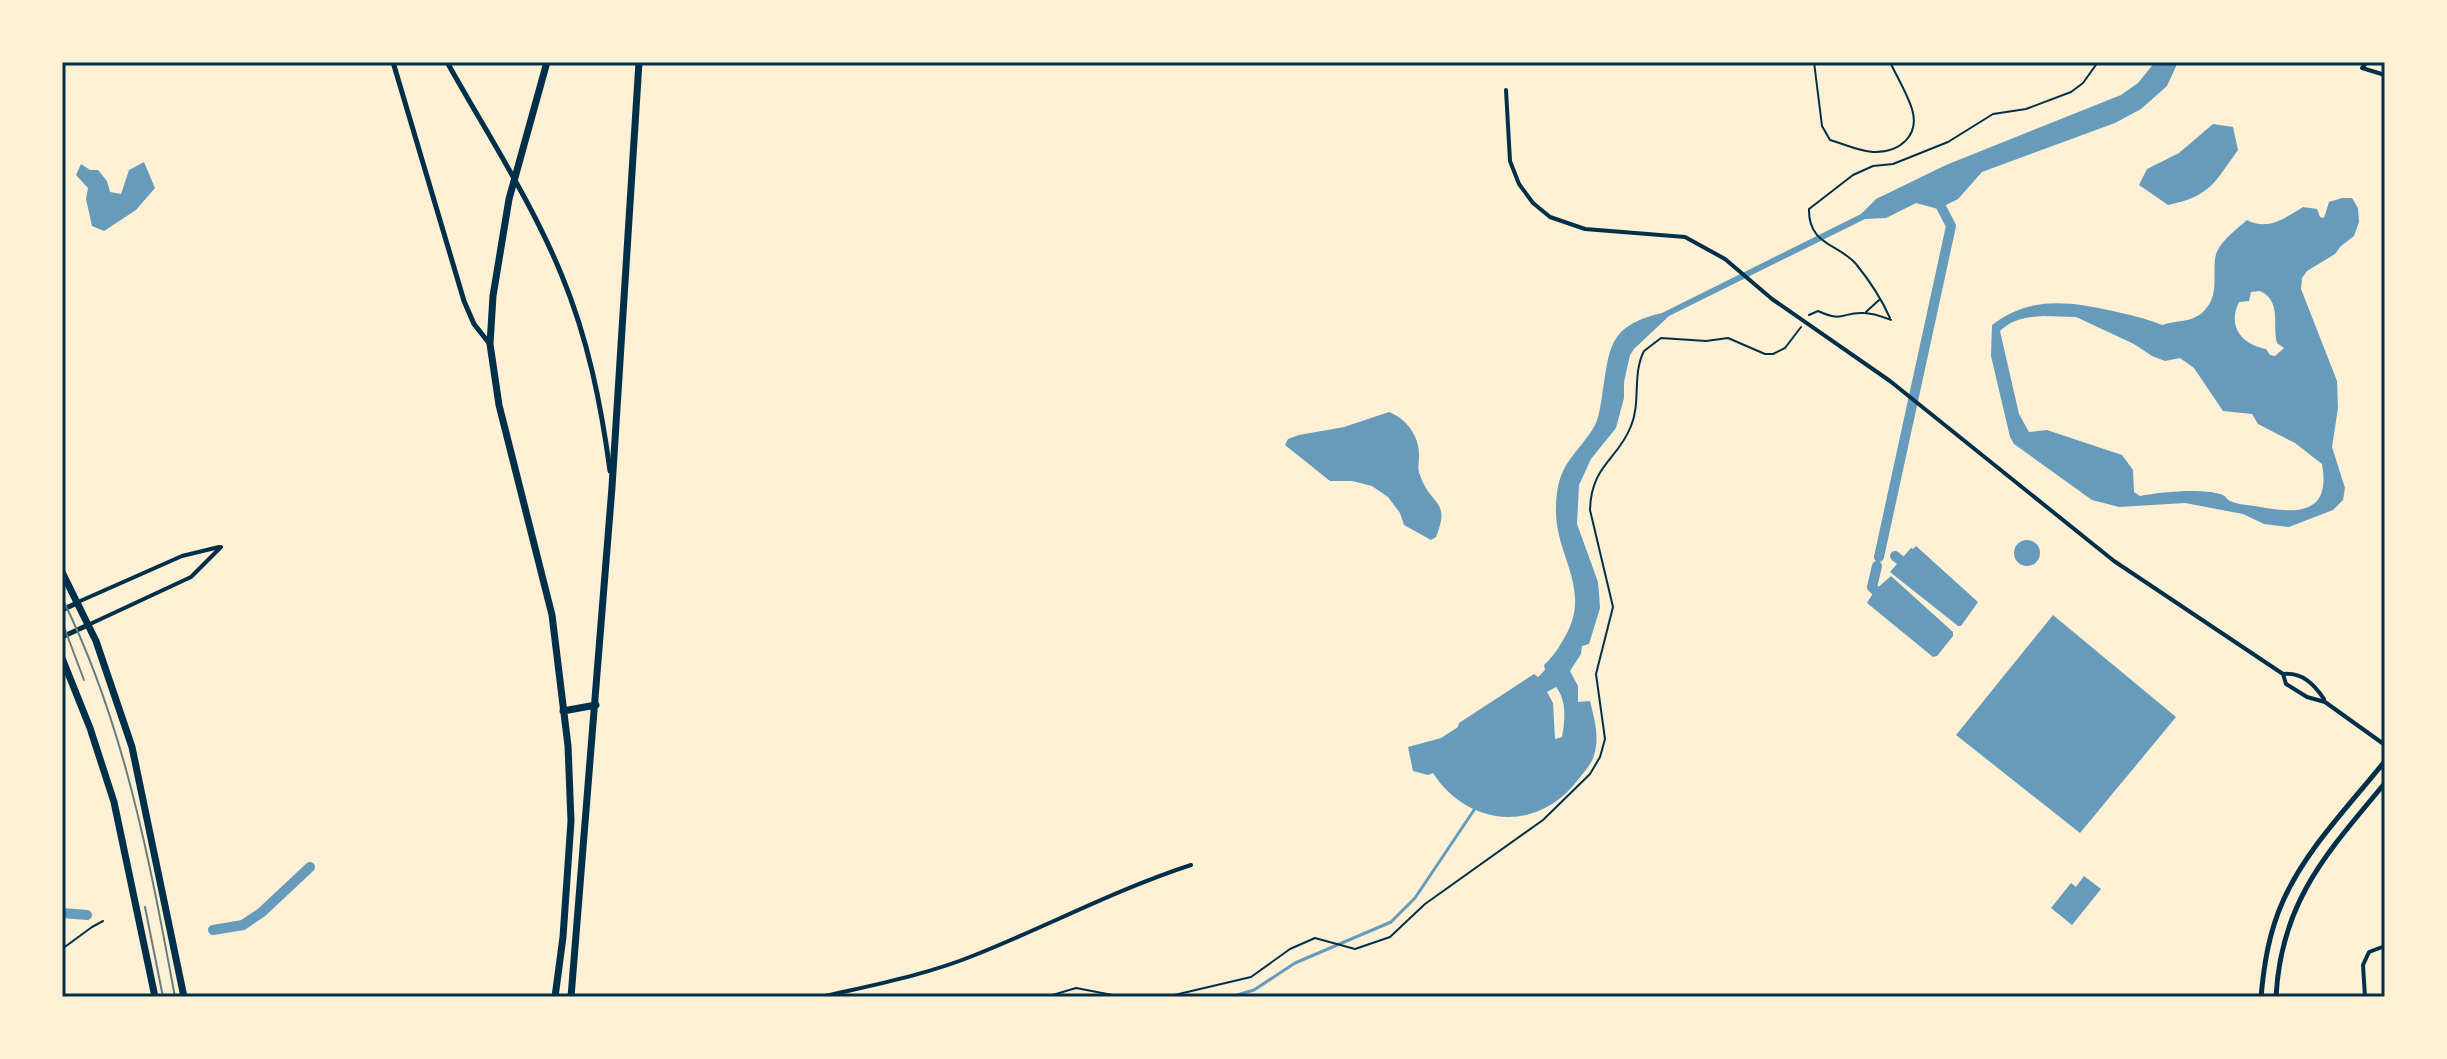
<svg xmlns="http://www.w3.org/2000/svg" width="2447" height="1059" font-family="'PT Serif',serif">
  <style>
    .water { fill: #669bbc; fill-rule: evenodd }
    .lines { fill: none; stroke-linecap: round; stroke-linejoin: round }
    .stream { stroke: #669bbc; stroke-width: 3 }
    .canal { stroke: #669bbc; stroke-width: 10 }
    .path { stroke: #003049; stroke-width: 2 }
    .minor { stroke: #003049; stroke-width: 4 }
    .tertiary { stroke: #003049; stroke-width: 5 }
    .primary { stroke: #003049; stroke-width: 7 }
    .tram { stroke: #657d81; stroke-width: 2 }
    .neatline { fill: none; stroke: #003049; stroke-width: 3 }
  </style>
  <rect width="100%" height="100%" fill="#fdf0d5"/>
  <path class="water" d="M 2155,62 L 2178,62 L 2167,86 L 2141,109 L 2115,123 L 1982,172 L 1958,199 L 1938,209 L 1916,203 L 1886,218 L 1865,219 L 1669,316 L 1634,349 L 1630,355 L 1624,382 L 1624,398 L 1616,428 L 1591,459 L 1579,485 L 1577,524 L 1598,582 L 1599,593 L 1600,608 L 1589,644 L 1582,646 L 1581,654 L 1570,671 L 1578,686 L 1578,702 L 1590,701 C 1594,718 1600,737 1594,755 C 1592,764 1583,773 1577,781 C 1537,833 1468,827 1433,773 L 1428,775 L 1413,771 L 1408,747 L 1441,738 L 1458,727 L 1459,723 L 1534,674 L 1538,677 L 1545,670 L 1544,665 C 1555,655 1561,644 1568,631 C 1590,586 1554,553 1556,507 C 1557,463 1574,459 1594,427 C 1599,418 1600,407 1602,397 C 1610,348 1607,326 1662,313 L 1861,214 L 1876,199 L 1946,165 L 2121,95 L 2138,83 ZM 1556,687 C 1567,701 1565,720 1562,737 L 1555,739 L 1553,703 L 1547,692 Z
    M 2213,124 L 2233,127 L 2238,150 C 2214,183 2211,196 2168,205 L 2139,185 L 2147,169 L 2179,153 Z
    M 144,162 L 155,188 L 136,210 L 104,231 L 92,226 L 86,199 L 88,188 L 76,175 L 81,164 L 90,170 L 98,170 L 107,181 L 110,192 L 121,194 L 129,170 Z
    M 2342,198 L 2352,198 L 2358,208 L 2359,222 L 2354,236 L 2341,246 L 2335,254 L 2307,271 L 2302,278 L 2301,289 L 2337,381 L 2338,408 L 2332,447 L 2345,488 L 2343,500 L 2333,510 L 2289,527 L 2264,524 L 2243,514 L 2185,503 L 2119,507 L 2092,500 L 2014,444 L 2010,437 L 1991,356 L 1992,325 C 2029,296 2069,301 2113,311 C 2130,315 2145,318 2162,325 C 2176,320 2191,323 2203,312 C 2219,297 2213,278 2215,259 C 2217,243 2236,230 2247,220 C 2268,231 2285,218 2303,207 L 2317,209 L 2320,217 L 2324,218 L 2329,202 ZM 2260,291 C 2282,301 2272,324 2277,343 L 2284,348 L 2275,356 L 2270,355 L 2266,349 C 2242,344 2227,327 2239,302 L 2249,301 L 2251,292 ZM 2043,316 L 2076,317 L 2134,344 L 2152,356 L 2165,361 L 2180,358 L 2194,368 L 2223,411 L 2252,414 L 2258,424 L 2295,443 L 2322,464 C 2331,514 2299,514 2260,507 C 2251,505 2238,505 2230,501 C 2224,497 2227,496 2220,494 C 2201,488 2159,492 2140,496 L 2134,492 L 2133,470 L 2122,455 L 2047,430 L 2029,432 L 2019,414 L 2000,331 C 2012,319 2027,317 2043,316 Z
    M 1389,412 C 1407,419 1420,437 1419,457 C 1419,463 1417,469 1420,475 C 1431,507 1451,499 1436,537 L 1431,540 L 1404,525 L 1400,513 L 1388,497 L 1372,486 L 1352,481 L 1330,481 L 1285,445 L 1288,439 L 1299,435 L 1344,427 Z
    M2014 553a13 13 0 1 1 26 0a13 13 0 1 1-26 0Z
    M 1916,546 L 1978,602 L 1961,626 L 1958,626 L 1890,572 L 1911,548 L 1913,549 Z
    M 1891,576 L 1953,632 L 1953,636 L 1937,656 L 1933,657 L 1867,603 L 1875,590 Z
    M 2053,615 L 2176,717 L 2080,833 L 1956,735 Z
    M 2084,876 L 2101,889 L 2072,925 L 2051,908 L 2071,883 L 2076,887 Z"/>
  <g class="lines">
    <path class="stream" d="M 1230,997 L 1254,990 L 1295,963 L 1391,922 L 1415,898 L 1474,810"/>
    <path class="canal" d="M 1895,556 L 1900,560
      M 1879,557 L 1951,226 L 1935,195
      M 1875,590 L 1872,587 L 1877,566
      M 62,913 L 87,915
      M 213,930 L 243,925 L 262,912 L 310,867"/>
    <path class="path" d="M 1814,62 L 1822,126 L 1830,140 C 1844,144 1859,151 1873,152 C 1900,153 1920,135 1912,109 C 1907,93 1897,77 1890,62
      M 1866,312 L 1879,300
      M 1809,315 L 1818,311 C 1844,323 1841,312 1864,313 C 1873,313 1883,317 1891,320
      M 1890,318 C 1882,300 1869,280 1856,264 C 1839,244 1808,245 1809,209 L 1853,175 L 1873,166 L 1893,164 L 1948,142 L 1993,114 L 2026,109 L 2071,92 L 2083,83 L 2098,62
      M 62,949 L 92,927 L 103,921
      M 1046,997 L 1076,988 L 1123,997
      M 1166,997 L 1251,977 L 1290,949 L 1315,938 L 1355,949 L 1390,937 L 1425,904 L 1543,820 L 1590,774 L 1600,757 L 1605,739 L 1596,674 L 1613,607 L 1590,510 C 1591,465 1618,460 1631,426 C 1641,403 1632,374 1644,351 L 1661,338 L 1706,341 L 1728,338 L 1765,354 L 1773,354 L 1785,348 L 1801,327"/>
    <path class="minor" d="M 2367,62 L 2362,68 L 2385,75
      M 1506,90 L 1510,161 L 1519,184 L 1533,203 L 1550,217 L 1585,229 L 1685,237 L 1725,259 L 1772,299 L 1890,381 L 2114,561 L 2283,674 L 2286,684 L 2307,697 L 2325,702 L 2385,745
      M 78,602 L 182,556 L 219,547
      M 88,625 L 191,577 L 221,547
      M 2283,674 C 2302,672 2314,684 2324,699
      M 821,997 C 873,985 926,975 975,955 C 1048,926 1117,889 1191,865
      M 2365,997 L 2363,965 L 2369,952 L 2385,946"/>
    <path class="tertiary" d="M 393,62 L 464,301 L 474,324 L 489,343
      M 447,62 C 486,132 532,202 562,276 C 588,339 601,404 610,471
      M 62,610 L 77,603
      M 62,637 L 88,625
      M 2261,997 C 2264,964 2269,932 2283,901 C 2306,849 2350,805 2385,761
      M 2276,997 C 2281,901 2327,853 2385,783"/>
    <path class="primary" d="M 547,62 L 509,199 L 493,296 L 490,344 L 499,405 L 552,615 L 568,746 L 571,821 L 563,937 L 555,997
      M 62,572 L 96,641 L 132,747 L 184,997
      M 62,658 L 90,728 L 114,802 L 155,997
      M 563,711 L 596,705
      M 571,997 L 612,487 L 639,62"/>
    <path class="tram" d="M 62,598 C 124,722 150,862 175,997
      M 64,627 L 84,680
      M 145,907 L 163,997"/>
  </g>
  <rect width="2447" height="1059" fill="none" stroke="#fdf0d5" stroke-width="128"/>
  <rect x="64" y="64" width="2319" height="931" class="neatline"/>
</svg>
